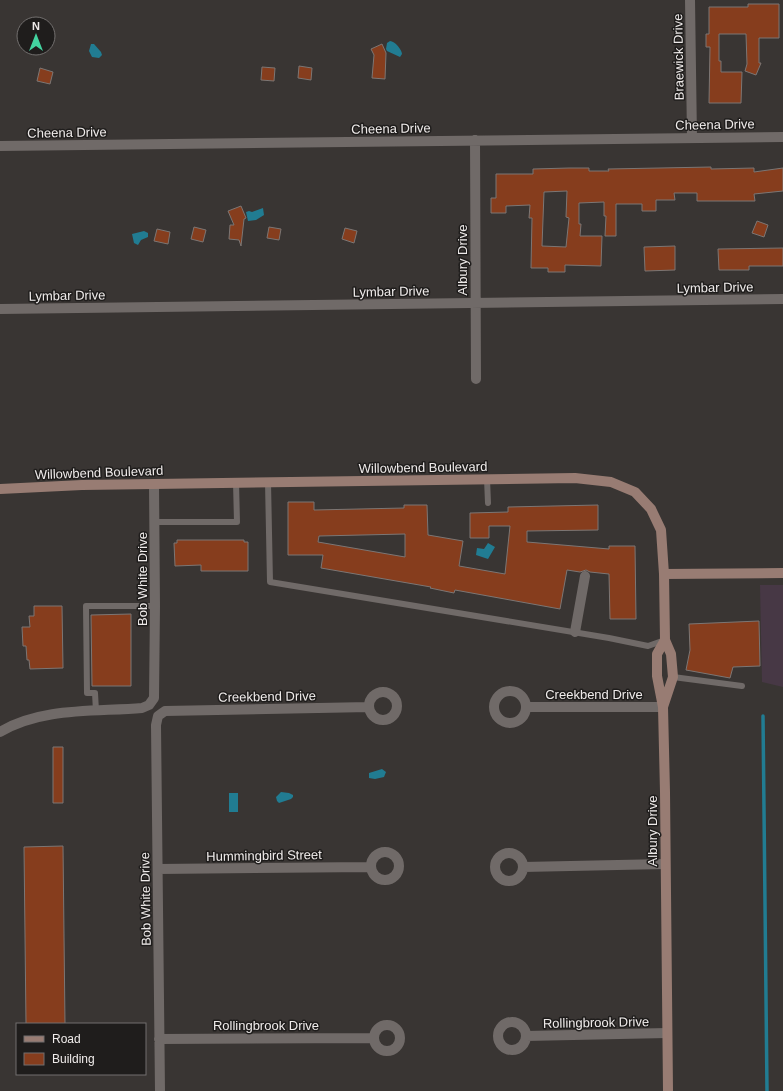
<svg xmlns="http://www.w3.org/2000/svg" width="783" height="1091" font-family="Helvetica,sans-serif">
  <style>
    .industrial { fill: #473845 }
    .water { fill: #217c92 }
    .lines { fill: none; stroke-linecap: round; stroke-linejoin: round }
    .stream { stroke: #217c92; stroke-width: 3.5 }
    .building { fill: #863d1d; stroke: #7c7674; fill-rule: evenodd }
    .lane { stroke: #706a68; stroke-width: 6 }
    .street { stroke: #706a68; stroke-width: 10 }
    .secondary { stroke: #987c73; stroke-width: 10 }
    .labels { text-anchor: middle; stroke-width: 3; stroke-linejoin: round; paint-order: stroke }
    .street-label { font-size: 13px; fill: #efebea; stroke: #1f1d1c }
  </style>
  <rect width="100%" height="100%" fill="#393533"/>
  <path class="industrial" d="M 760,585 L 783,585 L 783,687 L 762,682 Z"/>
  <path class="water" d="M 390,41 C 395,41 402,50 402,54 L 400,57 L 387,51 L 386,49 L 387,43 Z
    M 91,44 L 94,44 L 101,52 L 102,55 L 99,58 L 92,57 L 89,51 Z
    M 263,208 L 264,215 L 256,220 L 248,221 L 246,212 L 249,211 L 252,212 Z
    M 144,231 L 148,233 L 148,237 L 141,240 L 138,245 L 134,243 L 132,234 Z
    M 488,543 L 495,547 L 488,559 L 476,555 L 477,548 L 484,549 Z
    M 382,769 L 386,772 L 384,777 L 375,779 L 369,778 L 369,773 Z
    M 281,792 L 289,793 L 293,795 L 293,797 L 291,799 L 279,803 L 277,801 L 276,797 Z
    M 229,793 L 238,793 L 238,812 L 229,812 Z"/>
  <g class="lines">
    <path class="stream" d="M 763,716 L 767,1091"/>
  </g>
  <path class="building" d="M 748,4 L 779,4 L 779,38 L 759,38 L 759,63 L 761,63 L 756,75 L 745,71 L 747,64 L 746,34 L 719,34 L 719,61 L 721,61 L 721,72 L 742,72 L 741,103 L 709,103 L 710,47 L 706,47 L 706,34 L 709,34 L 709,7 L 748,7 Z
    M 382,44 L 386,53 L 385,79 L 372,78 L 374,55 L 371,49 Z
    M 299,66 L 312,68 L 311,80 L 298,78 Z
    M 262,67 L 275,68 L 274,81 L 261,80 Z
    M 40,68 L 53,72 L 50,84 L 37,81 Z
    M 711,167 L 711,169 L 754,168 L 754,172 L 783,168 L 783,191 L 754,194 L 755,201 L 697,201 L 697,193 L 674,193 L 675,200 L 656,200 L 656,211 L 642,211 L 642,204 L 616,204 L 616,236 L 605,236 L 606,216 L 604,216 L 604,202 L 579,203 L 579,224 L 581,224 L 580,236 L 602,236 L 601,266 L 565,265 L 565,272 L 548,272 L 548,268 L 531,268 L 532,218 L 529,218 L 530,205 L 506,206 L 506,213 L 491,213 L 491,198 L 496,198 L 496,174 L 533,174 L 533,169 L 569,168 L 589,168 L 589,171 L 609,171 L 608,169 ZM 567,191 L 566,217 L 569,218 L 566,247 L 542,246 L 544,192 Z
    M 241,206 L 246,218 L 244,219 L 241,246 L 239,240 L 229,239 L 230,225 L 234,225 L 228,211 Z
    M 757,221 L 768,225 L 764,237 L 752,233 Z
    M 194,227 L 206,230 L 203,242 L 191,239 Z
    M 269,227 L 281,229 L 279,240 L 267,238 Z
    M 345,228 L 357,231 L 354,243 L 342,239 Z
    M 157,229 L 170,232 L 168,244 L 154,241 Z
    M 675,246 L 675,270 L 645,271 L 644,247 Z
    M 783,248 L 783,266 L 749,266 L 749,270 L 719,270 L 718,249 Z
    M 288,502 L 314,502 L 314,510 L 404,508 L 404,505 L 427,505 L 428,535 L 463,541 L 459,566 L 505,574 L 510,526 L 489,526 L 489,538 L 470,538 L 470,513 L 508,512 L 508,507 L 598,505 L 598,530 L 527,531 L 527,542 L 609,549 L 609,546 L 635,546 L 636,619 L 610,619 L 609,574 L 590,572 L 586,570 L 580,572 L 567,570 L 560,609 L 455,590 L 454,593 L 430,588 L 431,587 L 321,568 L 323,555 L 288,555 ZM 405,534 L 405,557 L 318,542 L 319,536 Z
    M 177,540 L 244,540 L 244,542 L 248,542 L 248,571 L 201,571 L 201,565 L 175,566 L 174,543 L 177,543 Z
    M 34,606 L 62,606 L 63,668 L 30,669 L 29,660 L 27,660 L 26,646 L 23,646 L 22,627 L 30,627 L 29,616 L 34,616 Z
    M 131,614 L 131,686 L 92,686 L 91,615 Z
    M 759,621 L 760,666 L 733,667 L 730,678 L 686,670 L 690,650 L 689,624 Z
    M 53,747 L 63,747 L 63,803 L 53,803 Z
    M 63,846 L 65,1024 L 26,1024 L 24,847 Z"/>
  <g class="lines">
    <path class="lane" d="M 487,479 L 488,503
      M 268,482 L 270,582 L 609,638 L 648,646 L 665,640
      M 154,522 L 237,522 L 236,482
      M 673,677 L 742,686
      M 96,711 L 95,693 L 87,693 L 86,606 L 155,606"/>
    <path class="street" d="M 690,0 L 692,138
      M 475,140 L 476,379
      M 0,146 L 783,137
      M 0,309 L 783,299
      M 575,632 L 585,576
      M494 707a16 16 0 1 1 32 0a16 16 0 1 1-32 0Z
      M369 706a14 14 0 1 1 28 0a14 14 0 1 1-28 0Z
      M 526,707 L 663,707
      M 0,732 C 42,707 95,712 142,708 L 149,705 L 154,698 L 155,606 L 154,484
      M371 866a14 14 0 1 1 28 0a14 14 0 1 1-28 0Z
      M495 867a14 14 0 1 1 28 0a14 14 0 1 1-28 0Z
      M 523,867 L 665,864
      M 158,869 L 370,867
      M498 1036a14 14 0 1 1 28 0a14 14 0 1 1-28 0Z
      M374 1038a13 13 0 1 1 26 0a13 13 0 1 1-26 0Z
      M 526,1036 L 667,1033
      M 159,1039 L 374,1038
      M 160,1091 L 156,725 L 158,716 L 165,711 L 369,707"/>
    <path class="secondary" d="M 0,489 L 82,485 L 154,484 L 575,478 L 611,482 L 635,492 L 651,509 L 661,530 L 664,574 L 665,640 L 671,654 L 673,677 L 663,707 L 665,792 L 668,1091
      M 664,574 L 783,573
      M 663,707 L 657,676 L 657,654 L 665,640"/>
  </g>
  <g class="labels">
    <g class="street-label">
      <text transform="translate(678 57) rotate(-91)" y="5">Braewick Drive</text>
      <text transform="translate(715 124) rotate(-1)" y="5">Cheena Drive</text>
      <text transform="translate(391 128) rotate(-1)" y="5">Cheena Drive</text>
      <text transform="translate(67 132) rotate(-1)" y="5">Cheena Drive</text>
      <text transform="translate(462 260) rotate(-90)" y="5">Albury Drive</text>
      <text transform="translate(715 287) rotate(-1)" y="5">Lymbar Drive</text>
      <text transform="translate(391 291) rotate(-1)" y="5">Lymbar Drive</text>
      <text transform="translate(67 295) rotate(-1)" y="5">Lymbar Drive</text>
      <text transform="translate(423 467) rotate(-1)" y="5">Willowbend Boulevard</text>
      <text transform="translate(99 472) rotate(-2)" y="5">Willowbend Boulevard</text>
      <text transform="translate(142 579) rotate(-90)" y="5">Bob White Drive</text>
      <text x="594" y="699">Creekbend Drive</text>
      <text transform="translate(267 696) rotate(-1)" y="5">Creekbend Drive</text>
      <text transform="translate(652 831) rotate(-90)" y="5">Albury Drive</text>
      <text transform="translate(264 855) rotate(-1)" y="5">Hummingbird Street</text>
      <text transform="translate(145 899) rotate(-91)" y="5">Bob White Drive</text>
      <text transform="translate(596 1022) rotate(-1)" y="5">Rollingbrook Drive</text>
      <text x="266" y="1030">Rollingbrook Drive</text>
    </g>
  </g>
  <rect x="16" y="1023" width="130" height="52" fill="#1f1d1c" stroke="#726f6e"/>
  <rect x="24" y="1036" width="20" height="6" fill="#987c73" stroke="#726f6e"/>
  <text x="52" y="1043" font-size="12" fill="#efebea">Road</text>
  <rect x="24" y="1053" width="20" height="12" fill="#863d1d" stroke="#726f6e"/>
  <text x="52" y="1063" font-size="12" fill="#efebea">Building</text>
  <g transform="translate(36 36)"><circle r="19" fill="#1f1d1c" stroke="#726f6e"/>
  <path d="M0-3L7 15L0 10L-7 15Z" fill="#43d4a0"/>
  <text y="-6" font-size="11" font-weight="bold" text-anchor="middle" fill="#efebea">N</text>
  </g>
</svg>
